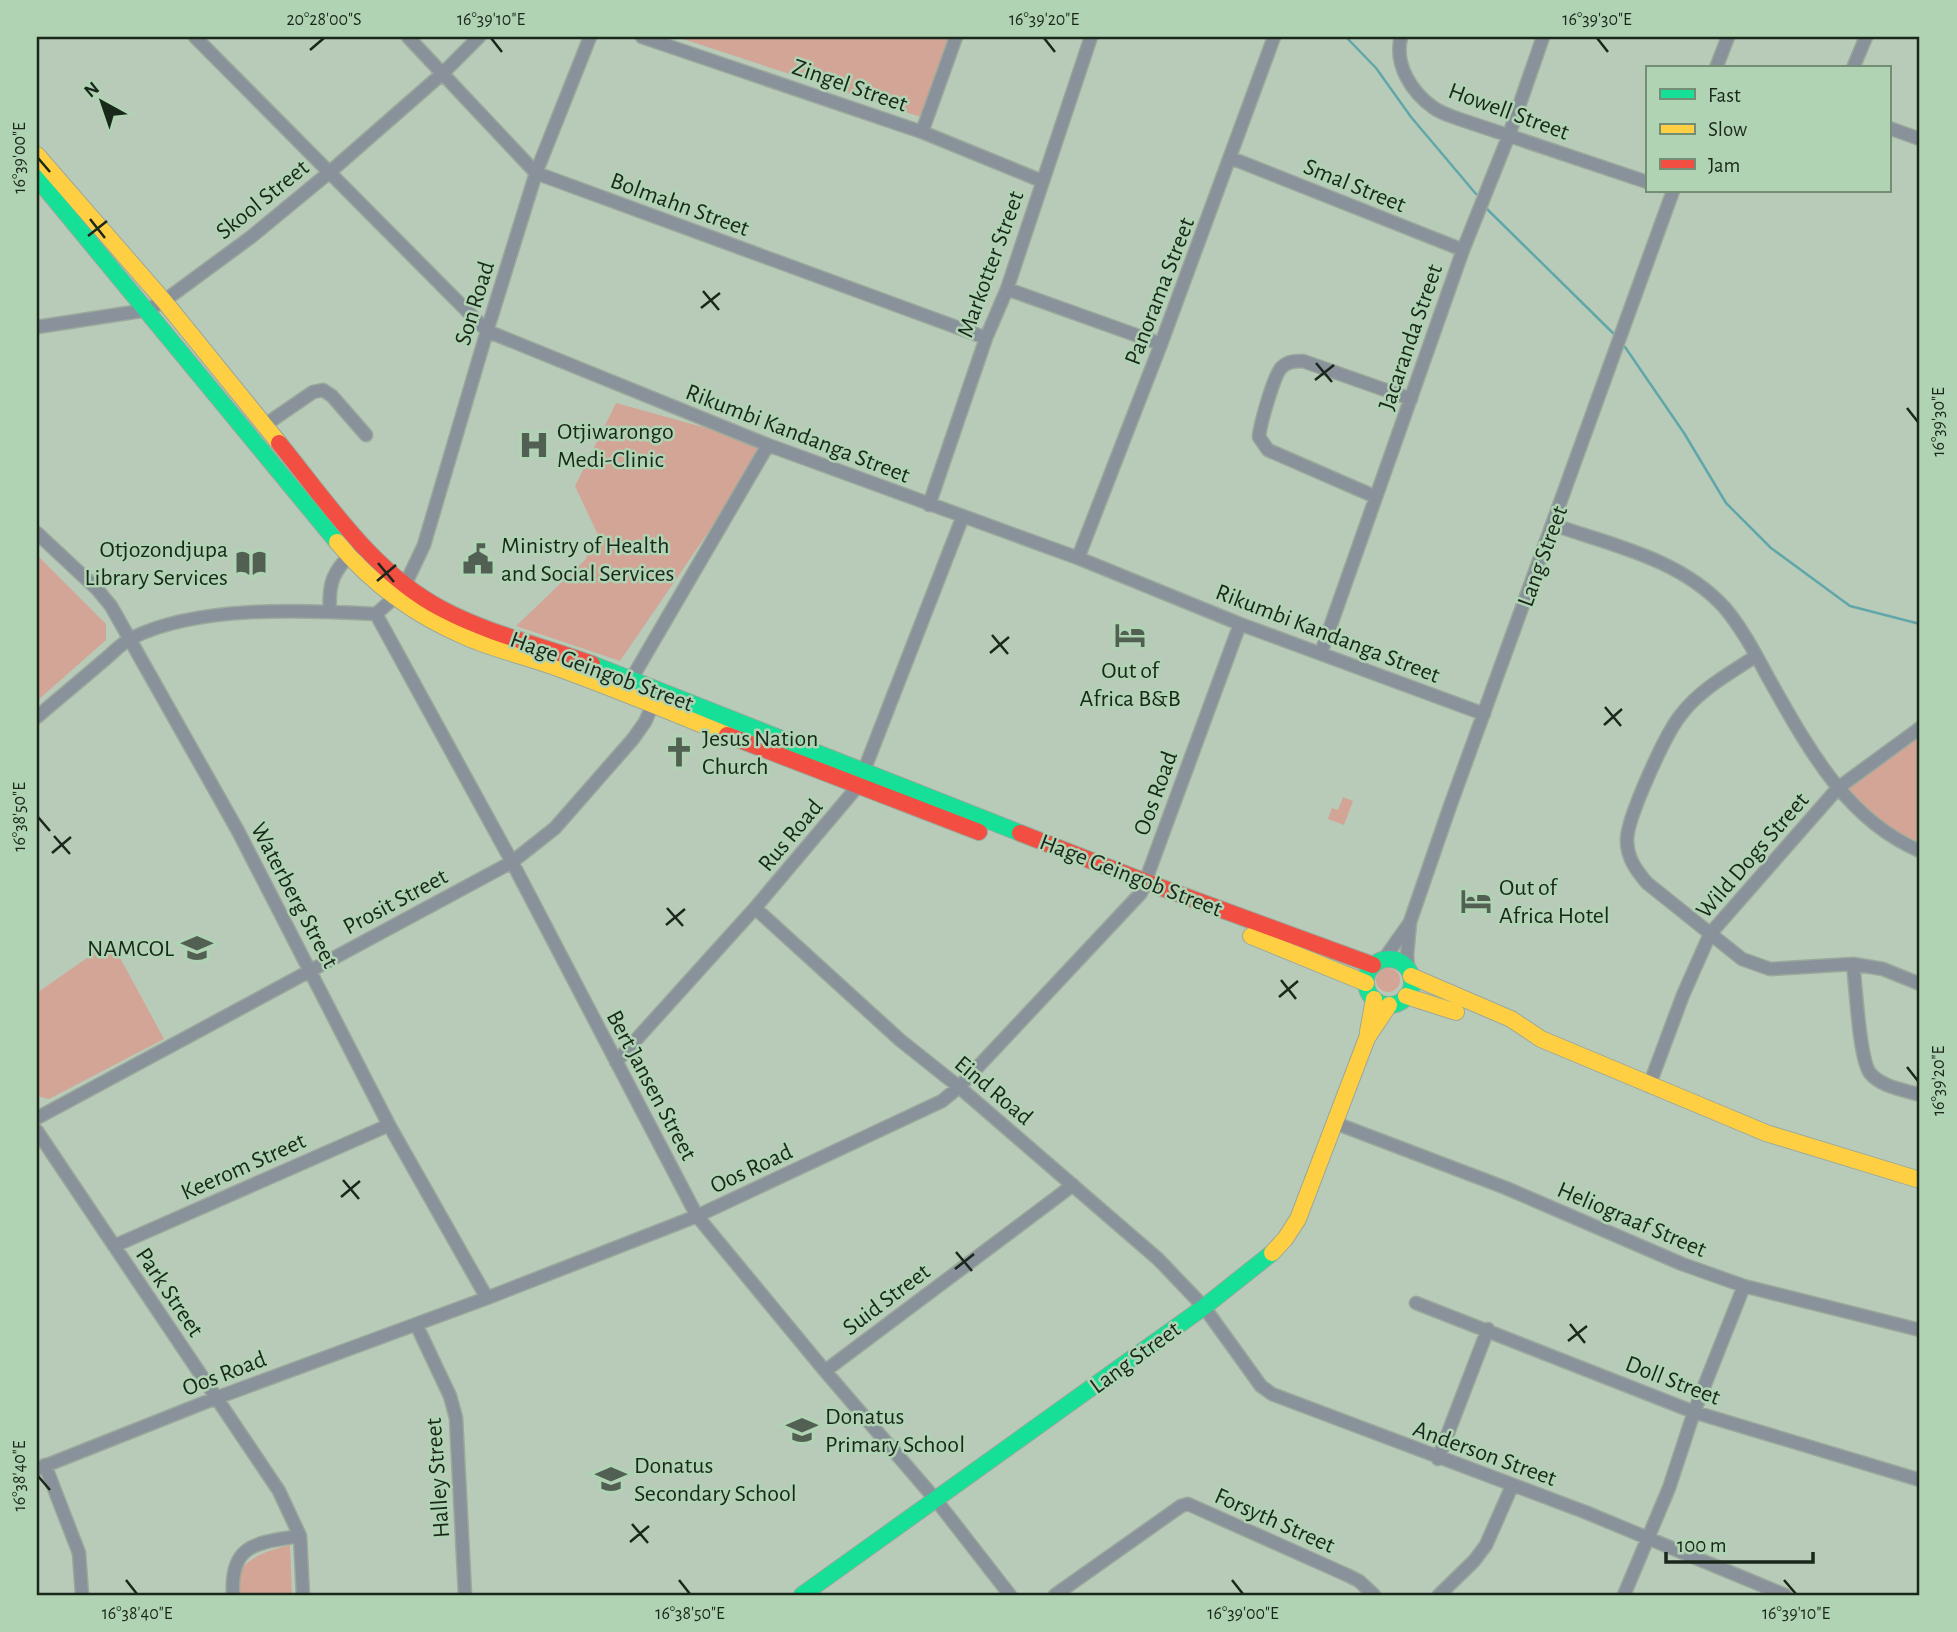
<svg xmlns="http://www.w3.org/2000/svg" width="1957" height="1632" font-family="'Alegreya Sans',sans-serif">
  <style>
    .green { fill: #d3a597 }
    .lines { fill: none; stroke-linecap: round; stroke-linejoin: round }
    .stream { stroke: #61a7aa; stroke-width: 2.5 }
    .street-casing { stroke: #9aa99b; stroke-width: 15 }
    .fast-casing { stroke: #9aa99b; stroke-width: 18 }
    .slow-casing { stroke: #9aa99b; stroke-width: 18 }
    .jam-casing { stroke: #9aa99b; stroke-width: 18 }
    .street { stroke: #89919a; stroke-width: 12 }
    .fast { stroke: #16e098; stroke-width: 16 }
    .slow { stroke: #ffcf43; stroke-width: 16 }
    .jam { stroke: #f24e42; stroke-width: 16 }
    .ticks { fill: none; stroke: #1a271b; stroke-width: 2.5 }
    .labels { text-anchor: middle; stroke-width: 5; stroke-linejoin: round; paint-order: stroke }
    .street-label { font-size: 24px; fill: #1a271b; stroke: #b0d3b3 }
    .poi-label { font-size: 24px; fill: #1a271b; stroke: #b0d3b3; text-anchor: start }
    .neatline { fill: none; stroke: #1a271b; stroke-width: 2.5 }
    .ticks-label { font-size: 18px; text-anchor: middle; fill: #1a271b }
  </style>
  <rect width="100%" height="100%" fill="#b8cbb9"/>
  <path class="green" d="M 677,37 L 956,37 L 927,119 Z
    M 616,403 L 768,445 L 620,661 L 516,626 L 585,560 L 598,535 L 575,486 Z
    M 37,555 L 106,624 L 106,640 L 37,701 Z
    M 1920,728 L 1920,851 L 1838,788 Z
    M 1343,797 L 1353,801 L 1344,825 L 1328,819 L 1332,808 L 1338,810 Z
    M 111,941 L 164,1039 L 49,1099 L 37,1096 L 37,993 Z
    M1376 980a12 12 0 1 1 24 0a12 12 0 1 1-24 0Z
    M 290,1545 L 292,1595 L 240,1595 L 239,1570 C 254,1555 269,1550 290,1545 Z"/>
  <g class="lines">
    <path class="stream" d="M 1346,37 L 1376,68 L 1411,117 L 1476,194
      M 1487,209 L 1616,336
      M 1625,347 L 1684,433 L 1726,503 L 1771,548 L 1850,606 L 1920,624"/>
    <g class="street-casing">
      <path id="street" d="M 195,37 L 487,331 L 768,445 L 1078,558 L 1240,624 L 1484,714
        M 408,37 L 536,173 L 986,338
        M 642,37 L 922,132 L 1042,181
        M 1401,37 C 1394,64 1411,92 1434,108 C 1441,113 1451,116 1459,119 L 1647,182
        M 1716,68 L 1728,37
        M 1853,68 L 1866,37
        M 1889,128 L 1920,139
        M 922,132 L 956,37
        M 1231,158 L 1463,250
        M 1007,289 L 1161,344
        M 37,327 L 147,310 L 164,301 L 251,237 L 331,171 L 443,73 L 479,37
        M 265,425 L 313,392 L 323,390 L 332,396 L 366,435
        M 1376,497 L 1268,450 L 1259,437 C 1260,425 1274,374 1282,367 C 1288,361 1296,361 1303,361 L 1411,399
        M 929,505 L 986,338 L 1007,289 L 1091,37
        M 1554,525 C 1612,545 1680,559 1724,607 C 1742,628 1756,655 1769,679 C 1807,746 1846,820 1920,851
        M 37,533 L 97,589 L 111,606 L 238,831 L 389,1125 L 487,1298
        M 1078,558 L 1161,344 L 1274,37
        M 330,611 C 328,584 333,570 354,552
        M 376,614 L 512,862 L 697,1216 L 825,1371 L 936,1500 L 1010,1595
        M 1321,653 L 1463,250 L 1509,135 L 1543,37
        M 1756,656 C 1730,673 1699,690 1680,716 C 1665,735 1627,818 1627,840 C 1627,858 1636,870 1647,883 L 1742,959 L 1770,969 L 1853,964 L 1883,969 L 1920,984
        M 632,678 L 768,445
        M 37,717 C 59,698 81,680 103,661 C 112,654 121,643 132,638 C 197,605 304,610 376,614 L 395,597 L 405,585 L 424,545 L 487,331 L 536,173 L 590,37
        M 755,908 L 900,1040 L 959,1087 L 1158,1259 L 1204,1307 L 1261,1386 L 1272,1394 L 1585,1512 L 1785,1595
        M 1384,959 L 1408,925
        M 1853,964 C 1856,986 1859,1059 1870,1073 C 1881,1087 1905,1090 1920,1095
        M 1408,969 L 1407,955 L 1410,922 L 1449,809 L 1673,191
        M 616,1062 L 755,908 L 858,786 L 963,516
        M 1649,1086 L 1683,995 L 1710,934 L 1838,788 L 1920,728
        M 37,1118 L 512,862 L 555,828 L 633,739 L 645,722 L 653,704
        M 1335,1123 L 1506,1188 L 1682,1264 L 1744,1286 L 1920,1330
        M 37,1131 L 279,1491 L 300,1536 L 303,1595
        M 114,1246 L 389,1125
        M 1416,1303 L 1694,1412 L 1920,1480
        M 416,1324 L 450,1396 L 456,1418 L 465,1595
        M 825,1371 L 1073,1185
        M 1438,1459 L 1488,1329
        M 45,1465 L 79,1553 L 82,1595
        M 37,1469 L 216,1398 L 487,1298 L 697,1216 L 942,1101 L 959,1087 L 1141,893 L 1240,624
        M 233,1595 C 230,1543 257,1543 300,1536
        M 1055,1595 L 1181,1506 L 1188,1504 L 1347,1575 L 1359,1581 L 1374,1595
        M 1439,1595 L 1474,1561 L 1486,1545 L 1512,1486
        M 1624,1595 L 1669,1488 L 1694,1412 L 1744,1286"/>
    </g>
    <g class="fast-casing">
      <path id="fast" d="M 37,178 L 337,542
        M 592,664 L 1020,833
        M1366 982a23 23 0 1 1 46 0a23 23 0 1 1-46 0Z
        M 802,1595 L 1204,1307 L 1272,1253"/>
    </g>
    <g class="slow-casing">
      <path id="slow" d="M 37,155 L 164,301 L 279,443
        M 337,542 C 371,583 416,616 466,637 C 493,649 524,656 552,666 C 611,687 669,711 727,735
        M 1251,936 L 1366,983
        M 1411,976 L 1511,1019 L 1541,1039 L 1766,1133 L 1920,1180
        M 1406,996 L 1456,1012
        M 1368,1032 L 1374,999
        M 1272,1253 L 1285,1239 L 1298,1219 L 1367,1038 L 1389,1005"/>
    </g>
    <g class="jam-casing">
      <path id="jam" d="M 279,443 C 327,502 373,573 442,609 C 489,634 543,646 592,664
        M 727,735 L 979,832
        M 1020,833 L 1146,882 L 1373,965"/>
    </g>
    <use href="#street" class="street"/>
    <use href="#fast" class="fast"/>
    <use href="#slow" class="slow"/>
    <use href="#jam" class="jam"/>
  </g>
  <path class="ticks" d="M 491,38 L 502,52M 1044,38 L 1055,52M 1597,38 L 1608,52M 310,50 L 324,38M 38,158 L 50,172M 90,219 L 105,238M 88,236 L 107,221M 703,291 L 719,310M 701,308 L 720,293M 1316,363 L 1332,382M 1315,380 L 1334,365M 1907,408 L 1918,422M 378,563 L 394,582M 377,581 L 396,565M 992,635 L 1008,654M 990,653 L 1009,637M 1605,707 L 1621,726M 1604,725 L 1622,709M 38,817 L 50,831M 54,836 L 70,854M 52,853 L 71,837M 667,908 L 683,926M 666,925 L 685,909M 1281,980 L 1296,999M 1279,997 L 1298,981M 1907,1067 L 1918,1081M 343,1180 L 359,1199M 341,1197 L 360,1181M 956,1252 L 972,1271M 955,1269 L 974,1254M 1570,1324 L 1585,1343M 1568,1341 L 1587,1326M 38,1476 L 50,1490M 632,1524 L 648,1543M 630,1542 L 649,1526M 126,1580 L 137,1594M 679,1580 L 690,1594M 1232,1580 L 1243,1594M 1784,1580 L 1796,1594"/>
  <defs>
    <g id="hospital-bare" transform="scale(2.415)"><path d="M-5-5h3v3.5h4V-5h3V5h-3V1.5h-4V5h-3Z" fill="#516052" stroke="#b0d3b3" stroke-width="2.5" paint-order="stroke"/></g>
    <g id="civic-bare" transform="scale(2.415)"><path d="M-.6-6.5H3V-4.5H.6V-3L4-1V1h2V6H-6V1h2V-1L-.6-3ZM-1.2 2.5V6h2.4V2.5Z" fill="#516052" stroke="#b0d3b3" stroke-width="2.5" paint-order="stroke"/></g>
    <g id="library-bare" transform="scale(2.415)"><path d="M-6-4Q-3-5.5-.7-3.5V5Q-3 3-6 4ZM6-4Q3-5.5 .7-3.5V5Q3 3 6 4Z" fill="#516052" stroke="#b0d3b3" stroke-width="2.5" paint-order="stroke"/></g>
    <g id="hotel-bare" transform="scale(2.415)"><path d="M-6-4.5h1.5V1H6V5H4.5V3h-9V5H-6ZM-4 0a1.8 1.8 0 1 1 3.6 0ZM.5 0V-2.5h3Q6-2.5 6 0Z" fill="#516052" stroke="#b0d3b3" stroke-width="2.5" paint-order="stroke"/></g>
    <g id="church-bare" transform="scale(2.415)"><path d="M-1.2-6h2.4v3.5h3.3v2.4h-3.3V6h-2.4V-.1h-3.3v-2.4h3.3Z" fill="#516052" stroke="#b0d3b3" stroke-width="2.5" paint-order="stroke"/></g>
    <g id="school-bare" transform="scale(2.415)"><path d="M0-5L7-2L0 1L-7-2ZM-4 1L0 2.5L4 1V4Q0 6-4 4Z" fill="#516052" stroke="#b0d3b3" stroke-width="2.5" paint-order="stroke"/></g>
  </defs>
  <g fill-rule="evenodd">
    <use href="#hospital-bare" x="534" y="445"/>
    <use href="#civic-bare" x="478" y="559"/>
    <use href="#library-bare" x="251" y="563"/>
    <use href="#hotel-bare" x="1130" y="635"/>
    <use href="#church-bare" x="679" y="752"/>
    <use href="#hotel-bare" x="1476" y="901"/>
    <use href="#school-bare" x="197" y="948"/>
    <use href="#school-bare" x="802" y="1430"/>
    <use href="#school-bare" x="611" y="1479"/>
  </g>
  <g class="labels">
    <g class="street-label">
      <text transform="translate(850 85) rotate(19)" y="8">Zingel Street</text>
      <text transform="translate(1509 111) rotate(20)" y="8">Howell Street</text>
      <text transform="translate(1355 185) rotate(22)" y="8">Smal Street</text>
      <text transform="translate(262 199) rotate(-39)" y="8">Skool Street</text>
      <text transform="translate(680 204) rotate(20)" y="8">Bolmahn Street</text>
      <text transform="translate(990 264) rotate(-70)" y="8">Markotter Street</text>
      <text transform="translate(1159 291) rotate(-69)" y="8">Panorama Street</text>
      <text transform="translate(474 303) rotate(-73)" y="8">Son Road</text>
      <text transform="translate(1410 337) rotate(-71)" y="8">Jacaranda Street</text>
      <text transform="translate(798 433) rotate(21)" y="8">Rikumbi Kandanga Street</text>
      <text transform="translate(1542 556) rotate(-70)" y="8">Lang Street</text>
      <text transform="translate(1328 633) rotate(21)" y="8">Rikumbi Kandanga Street</text>
      <text transform="translate(602 671) rotate(20)" y="8">Hage Geingob Street</text>
      <text transform="translate(1155 793) rotate(-70)" y="8">Oos Road</text>
      <text transform="translate(790 835) rotate(-50)" y="8">Rus Road</text>
      <text transform="translate(1752 855) rotate(-49)" y="8">Wild Dogs Street</text>
      <text transform="translate(1131 875) rotate(21)" y="8">Hage Geingob Street</text>
      <text transform="translate(295 895) rotate(62)" y="8">Waterberg Street</text>
      <text transform="translate(395 901) rotate(-28)" y="8">Prosit Street</text>
      <text transform="translate(652 1085) rotate(62)" y="8">Bert Jansen Street</text>
      <text transform="translate(994 1090) rotate(40)" y="8">Eind Road</text>
      <text transform="translate(243 1166) rotate(-24)" y="8">Keerom Street</text>
      <text transform="translate(751 1168) rotate(-25)" y="8">Oos Road</text>
      <text transform="translate(1632 1219) rotate(23)" y="8">Heliograaf Street</text>
      <text transform="translate(170 1292) rotate(56)" y="8">Park Street</text>
      <text transform="translate(886 1299) rotate(-37)" y="8">Suid Street</text>
      <text transform="translate(1135 1357) rotate(-36)" y="8">Lang Street</text>
      <text transform="translate(224 1373) rotate(-21)" y="8">Oos Road</text>
      <text transform="translate(1673 1380) rotate(21)" y="8">Doll Street</text>
      <text transform="translate(1485 1453) rotate(20)" y="8">Anderson Street</text>
      <text transform="translate(437 1478) rotate(-94)" y="8">Halley Street</text>
      <text transform="translate(1275 1520) rotate(24)" y="8">Forsyth Street</text>
    </g>
    <g class="poi-label">
      <text x="557" y="439">Otjiwarongo<tspan x="557" dy="28">Medi-Clinic</tspan></text>
      <text x="501" y="553">Ministry of Health<tspan x="501" dy="28">and Social Services</tspan></text>
      <text x="228" y="557" text-anchor="end">Otjozondjupa<tspan x="228" dy="28">Library Services</tspan></text>
      <text x="1130" y="678" text-anchor="middle">Out of<tspan x="1130" dy="28">Africa B&amp;B</tspan></text>
      <text x="702" y="746">Jesus Nation<tspan x="702" dy="28">Church</tspan></text>
      <text x="1499" y="895">Out of<tspan x="1499" dy="28">Africa Hotel</tspan></text>
      <text x="174" y="956" text-anchor="end">NAMCOL</text>
      <text x="825" y="1424">Donatus<tspan x="825" dy="28">Primary School</tspan></text>
      <text x="634" y="1473">Donatus<tspan x="634" dy="28">Secondary School</tspan></text>
    </g>
  </g>
  <rect width="1957" height="1632" fill="none" stroke="#b0d3b3" stroke-width="77"/>
  <rect x="1646" y="66" width="245" height="126" fill="#b0d3b3" stroke="#748e76" stroke-width="2"/>
  <rect x="1660" y="89" width="35" height="10" fill="#16e098" stroke="#748e76" stroke-width="2"/>
  <text x="1708" y="102" font-size="21" fill="#1a271b">Fast</text>
  <rect x="1660" y="124" width="35" height="10" fill="#ffcf43" stroke="#748e76" stroke-width="2"/>
  <text x="1708" y="136" font-size="21" fill="#1a271b">Slow</text>
  <rect x="1660" y="159" width="35" height="10" fill="#f24e42" stroke="#748e76" stroke-width="2"/>
  <text x="1708" y="172" font-size="21" fill="#1a271b">Jam</text>
  <g transform="translate(102 102) rotate(320)" stroke="#b0d3b3" stroke-width="5" paint-order="stroke">
  <path d="M0-5L12 26L0 18L-12 26Z" fill="#1a271b"/>
  <text y="-10" font-size="19" font-weight="bold" text-anchor="middle" fill="#1a271b">N</text>
  </g>
  <path d="M1666 1552v10h147v-10" fill="none" stroke="#1a271b" stroke-width="3.5"/>
  <text x="1677" y="1552" font-size="21" fill="#1a271b" stroke="#b0d3b3" stroke-width="5" paint-order="stroke">100 m</text>
  <rect x="38" y="38" width="1880" height="1556" class="neatline"/>
  <g class="ticks-label">
    <text x="324" y="25">20°28'00"S</text>
    <text x="491" y="25">16°39'10"E</text>
    <text x="1044" y="25">16°39'20"E</text>
    <text x="1597" y="25">16°39'30"E</text>
    <text transform="translate(19 158) rotate(-90)" y="6">16°39'00"E</text>
    <text transform="translate(1938 422) rotate(-90)" y="6">16°39'30"E</text>
    <text transform="translate(19 817) rotate(-90)" y="6">16°38'50"E</text>
    <text transform="translate(1938 1081) rotate(-90)" y="6">16°39'20"E</text>
    <text transform="translate(19 1476) rotate(-90)" y="6">16°38'40"E</text>
    <text x="137" y="1619">16°38'40"E</text>
    <text x="690" y="1619">16°38'50"E</text>
    <text x="1243" y="1619">16°39'00"E</text>
    <text x="1796" y="1619">16°39'10"E</text>
  </g>
</svg>
